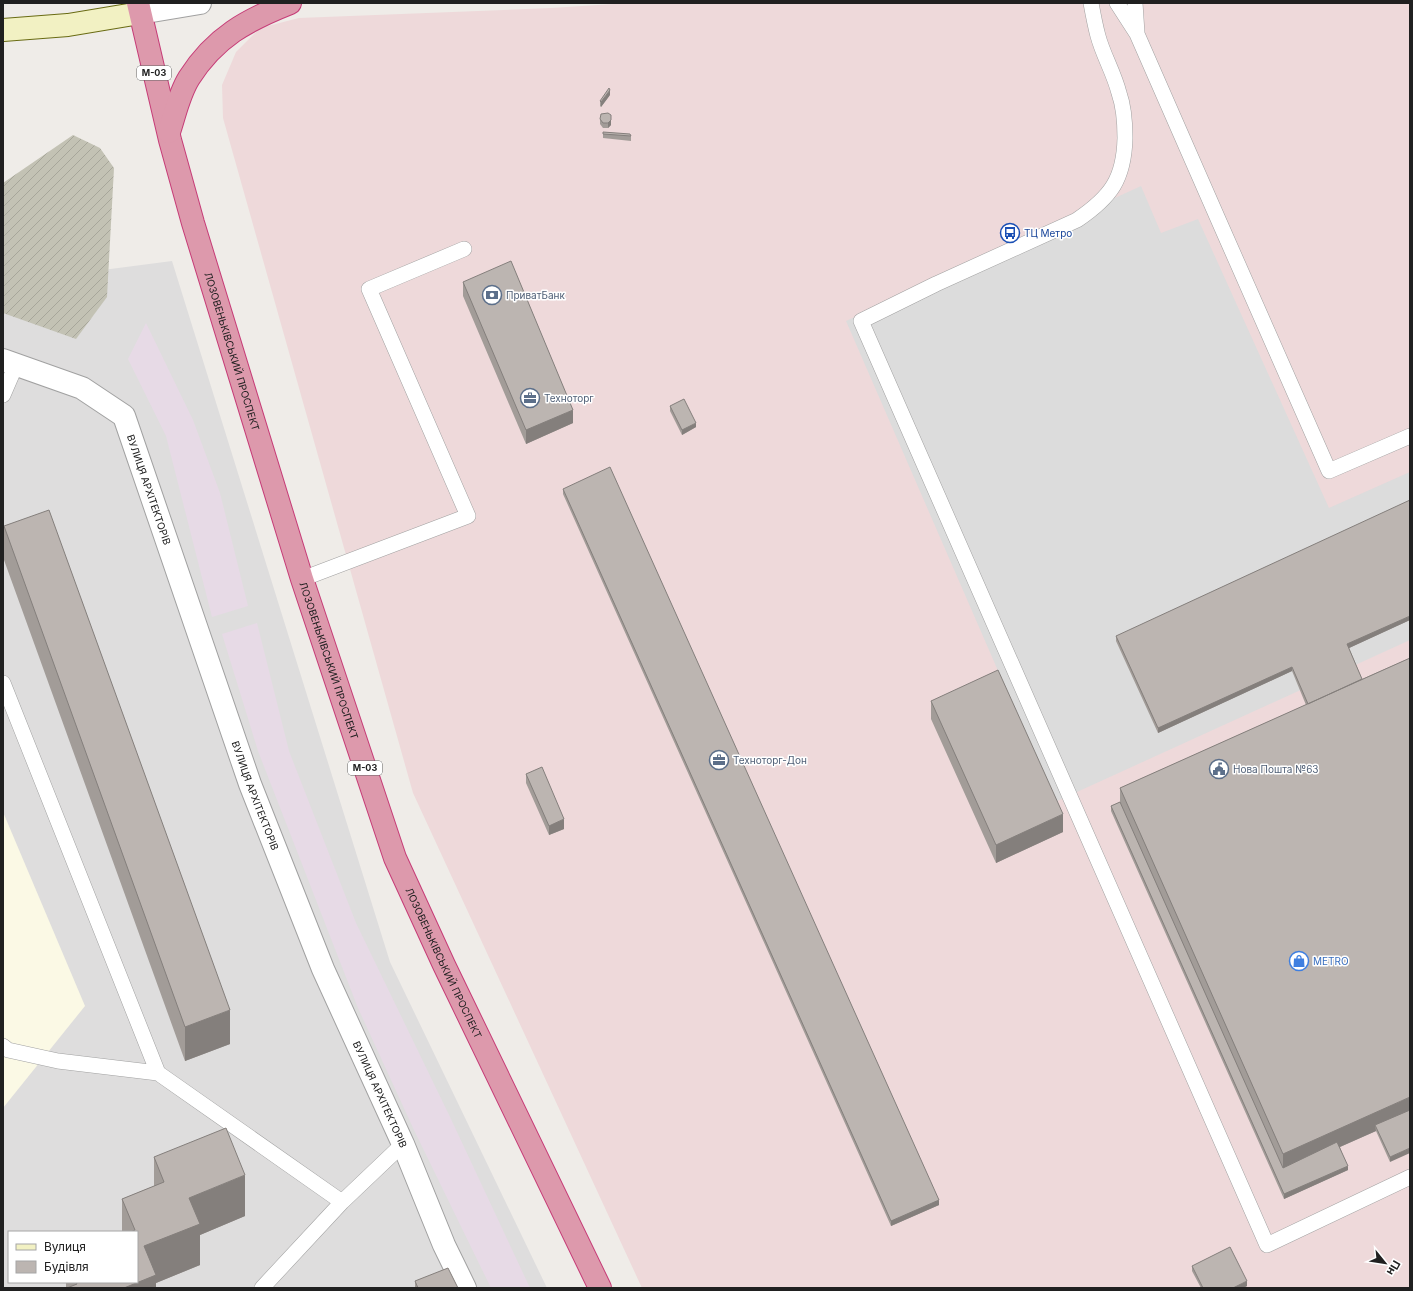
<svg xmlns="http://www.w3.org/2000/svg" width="1413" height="1291" font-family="Inter,sans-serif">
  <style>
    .residential { fill: #dedddd; fill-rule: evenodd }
    .commercial { fill: #eed9da }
    .industrial { fill: #e7dae6 }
    .education { fill: #fbf9e5 }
    .construction { fill: url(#construction-furrows) }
    .parking { fill: #dcdcdc }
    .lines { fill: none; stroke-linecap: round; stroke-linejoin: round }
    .lane-casing { stroke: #a1a1a1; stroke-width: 16 }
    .street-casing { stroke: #a1a1a1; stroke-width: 24 }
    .secondary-casing { stroke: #696b13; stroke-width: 24 }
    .highway-casing { stroke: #c63c77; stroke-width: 24 }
    .lane { stroke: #fff; stroke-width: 15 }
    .street { stroke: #fff; stroke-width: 22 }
    .secondary { stroke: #f2f1c3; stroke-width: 22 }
    .highway { stroke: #dd99ac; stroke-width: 22 }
    .wall { fill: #a29c98 }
    .shaded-wall { fill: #847f7c }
    .building { fill: #bcb5b1; stroke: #847f7c }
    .labels { text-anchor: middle; stroke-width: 3; stroke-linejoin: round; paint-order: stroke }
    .shield { fill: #fff; stroke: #636363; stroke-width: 1 }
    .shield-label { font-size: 9px; font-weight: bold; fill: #202020 }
    .transit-label { font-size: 10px; fill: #164399; stroke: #fff; text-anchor: start }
    .service-label { font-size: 10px; fill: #4e5e75; stroke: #fff; text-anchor: start }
    .street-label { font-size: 10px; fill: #202020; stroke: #fff }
    .shop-label { font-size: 10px; fill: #366cbe; stroke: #fff; text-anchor: start }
  </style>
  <defs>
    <pattern id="construction-furrows" width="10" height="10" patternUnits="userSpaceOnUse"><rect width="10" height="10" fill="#c3c2b4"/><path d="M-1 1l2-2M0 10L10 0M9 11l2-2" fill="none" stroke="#a7a69a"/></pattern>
  </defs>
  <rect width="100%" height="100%" fill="#efece8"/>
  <path class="residential" d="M 172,261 L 390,962 L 547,1288 L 3,1288 L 3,283 ZM 9,1232 L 137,1232 L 137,1282 L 9,1282 Z"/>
  <path class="commercial" d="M 629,3 L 1410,3 L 1410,1288 L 642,1288 L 413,793 L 223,118 L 222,85 L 236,52 L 260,28 L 299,18 L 551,8 Z"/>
  <path class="industrial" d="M 146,323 L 193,420 L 220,493 L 248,606 L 212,617 L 166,436 L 128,359 Z
    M 257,623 L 289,751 L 356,923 L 450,1117 L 530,1288 L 491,1288 L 414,1130 L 358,1008 L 258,751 L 222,634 Z"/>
  <path class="education" d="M 3,812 L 85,1006 L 3,1108 Z"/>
  <path class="construction" d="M 73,135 L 100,148 L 114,168 L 107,297 L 76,339 L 3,313 L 3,183 Z"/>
  <path class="parking" d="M 1141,186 L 1161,233 L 1198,219 L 1329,508 L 1410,472 L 1410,640 L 1055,802 L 846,321 Z"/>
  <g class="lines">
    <g class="lane-casing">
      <path id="lane" d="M 1091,3 C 1093,14 1095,25 1098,36 C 1103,55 1114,73 1119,93 C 1124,107 1125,122 1125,138 C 1124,179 1111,197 1077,220 L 936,284 L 861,321 L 1267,1245 L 1410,1177
        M 1117,3 L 1137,34 L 1218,219 L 1329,471 L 1410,436
        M 1135,3 L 1137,33
        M 3,395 L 16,365
        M 302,579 L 468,516 L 369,289 L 464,249
        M 3,683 L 158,1073 L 342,1202
        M 3,1046 L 8,1050 L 58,1061 L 158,1073
        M 262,1288 L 342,1202 L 403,1144"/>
    </g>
    <g class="street-casing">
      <g id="street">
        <path d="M 140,13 L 200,3"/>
        <path id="s1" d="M 3,360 L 82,388 L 124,416 L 250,784 L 323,969 L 403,1144 L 444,1245 L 465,1288"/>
      </g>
    </g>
    <g class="secondary-casing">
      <path id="secondary" d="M 3,30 L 68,25 L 140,13"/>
    </g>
    <g class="highway-casing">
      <g id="highway">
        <path id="s2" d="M 138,3 L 170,140 L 193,223 L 302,579 L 395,858 L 444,965 L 600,1288"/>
        <path d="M 169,132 C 175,114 179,94 189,78 C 215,37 247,20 290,3"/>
      </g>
    </g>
    <use href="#lane" class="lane"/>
    <use href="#street" class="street"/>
    <use href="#secondary" class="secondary"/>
    <use href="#highway" class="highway"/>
  </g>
  <path class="wall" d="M 610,95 L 601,107 L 600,106 L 600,101 Z
    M 600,119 L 611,125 L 608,128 L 603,128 L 600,124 Z
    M 603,132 L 631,136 L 631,141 L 603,138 Z
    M 463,282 L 573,423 L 526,444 L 463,296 Z
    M 670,406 L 696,427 L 682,435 L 670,411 Z
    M 563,489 L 939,1205 L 891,1226 L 563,494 Z
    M 4,526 L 230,1044 L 185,1061 L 4,560 Z
    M 1410,620 L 1349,648 L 1362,679 L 1410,658 L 1390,1162 L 1376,1131 L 1340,1147 L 1348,1170 L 1284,1199 L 1111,811 L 1111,806 L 1120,802 L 1120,788 L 1306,705 L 1292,671 L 1158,733 L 1116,641 L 1116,636 Z
    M 931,701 L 1063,832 L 996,863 L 931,719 Z
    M 526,774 L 564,829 L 549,835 L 526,783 Z
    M 154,1157 L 245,1216 L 200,1235 L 200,1265 L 156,1283 L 156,1288 L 66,1288 L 66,1282 L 137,1282 L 137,1232 L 122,1232 L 122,1199 L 154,1186 Z
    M 1192,1266 L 1247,1286 L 1243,1288 L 1201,1288 L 1192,1271 Z
    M 415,1281 L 458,1288 L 415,1288 Z"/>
  <path class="shaded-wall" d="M 610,90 L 610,95 L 601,107 L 601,102 Z
    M 611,120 L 611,125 L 608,128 L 608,123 Z
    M 573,410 L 573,423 L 526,444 L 526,430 Z
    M 696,423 L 696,427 L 682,435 L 682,430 Z
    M 1410,616 L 1410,620 L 1347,649 L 1347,644 Z
    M 1292,667 L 1292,671 L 1158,733 L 1158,728 Z
    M 1063,814 L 1063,832 L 996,863 L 996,845 Z
    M 564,819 L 564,829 L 549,835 L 549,826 Z
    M 230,1010 L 230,1044 L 185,1061 L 185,1027 Z
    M 1410,1097 L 1410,1115 L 1375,1125 L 1376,1131 L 1283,1172 L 1283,1154 Z
    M 1410,1148 L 1410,1153 L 1390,1162 L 1390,1157 Z
    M 1348,1166 L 1348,1170 L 1284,1199 L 1284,1194 Z
    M 245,1175 L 245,1216 L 200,1235 L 200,1265 L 156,1283 L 156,1288 L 124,1288 L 144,1246 L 189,1198 Z
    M 939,1200 L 939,1205 L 891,1226 L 891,1221 Z
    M 1247,1281 L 1247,1286 L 1243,1288 L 1233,1288 Z"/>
  <path class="building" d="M 609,88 L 610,90 L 601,102 L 600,101 Z
    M 608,113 L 611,115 L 611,120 L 608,123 L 603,123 L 600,119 L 601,114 Z
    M 603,132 L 630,134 L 631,136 L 603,134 Z
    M 511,261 L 573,410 L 526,430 L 463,282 Z
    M 684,399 L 696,423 L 682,430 L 670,406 Z
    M 610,467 L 939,1200 L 891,1221 L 563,489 Z
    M 1410,500 L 1410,616 L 1347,644 L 1362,679 L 1308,704 L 1292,667 L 1158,728 L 1116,636 Z
    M 49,510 L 230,1010 L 185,1027 L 4,526 Z
    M 1410,658 L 1410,1097 L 1283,1154 L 1120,788 Z
    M 998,670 L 1063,814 L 996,845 L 931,701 Z
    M 542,767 L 564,819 L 549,826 L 526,774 Z
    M 1120,802 L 1283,1168 L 1337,1142 L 1348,1166 L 1284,1194 L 1111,806 Z
    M 1410,1110 L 1410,1148 L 1390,1157 L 1375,1125 Z
    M 226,1128 L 245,1175 L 189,1198 L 200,1224 L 144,1246 L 156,1275 L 124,1288 L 67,1288 L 77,1284 L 76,1282 L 137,1282 L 137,1232 L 131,1232 L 135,1230 L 122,1199 L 164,1182 L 154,1157 Z
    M 1230,1247 L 1247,1281 L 1233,1288 L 1203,1288 L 1192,1266 Z
    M 448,1268 L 458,1288 L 418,1288 L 415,1281 Z"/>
  <defs>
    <g id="bus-ring" transform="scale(1)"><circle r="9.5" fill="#fff" stroke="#1a4fb4" stroke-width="1.5"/><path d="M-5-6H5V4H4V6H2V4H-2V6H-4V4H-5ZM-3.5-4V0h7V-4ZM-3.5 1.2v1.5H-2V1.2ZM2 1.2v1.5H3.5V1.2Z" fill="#1a4fb4"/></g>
    <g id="bank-ring" transform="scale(1)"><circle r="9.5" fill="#fff" stroke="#5c6f8a" stroke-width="1.5"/><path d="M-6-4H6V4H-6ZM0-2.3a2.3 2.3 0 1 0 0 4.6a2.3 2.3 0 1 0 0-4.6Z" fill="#5c6f8a"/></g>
    <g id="office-ring" transform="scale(1)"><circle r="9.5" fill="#fff" stroke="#5c6f8a" stroke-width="1.5"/><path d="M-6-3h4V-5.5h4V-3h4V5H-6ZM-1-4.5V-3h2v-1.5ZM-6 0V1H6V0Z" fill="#5c6f8a"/></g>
    <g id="civic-ring" transform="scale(1)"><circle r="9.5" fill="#fff" stroke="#5c6f8a" stroke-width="1.5"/><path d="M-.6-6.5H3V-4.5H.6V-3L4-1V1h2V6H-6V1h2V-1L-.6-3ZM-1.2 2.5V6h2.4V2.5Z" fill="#5c6f8a"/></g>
    <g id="shop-ring" transform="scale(1)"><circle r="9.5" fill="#fff" stroke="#3f7fe0" stroke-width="1.5"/><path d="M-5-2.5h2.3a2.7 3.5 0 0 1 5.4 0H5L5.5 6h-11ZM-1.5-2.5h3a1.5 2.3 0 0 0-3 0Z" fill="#3f7fe0"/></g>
  </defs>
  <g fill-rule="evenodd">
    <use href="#bus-ring" x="1010" y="233"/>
    <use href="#bank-ring" x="492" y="295"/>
    <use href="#office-ring" x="530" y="398"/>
    <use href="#office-ring" x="719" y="760"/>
    <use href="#civic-ring" x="1219" y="769"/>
    <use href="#shop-ring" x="1299" y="961"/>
  </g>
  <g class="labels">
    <g class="shield">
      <rect x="137" y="66" width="34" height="14" rx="3"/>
      <rect x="348" y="761" width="34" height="14" rx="3"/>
    </g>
    <g class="shield-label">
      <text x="154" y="76">М-03</text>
      <text x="365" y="771">М-03</text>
    </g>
    <g class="transit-label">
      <text x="1024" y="237">ТЦ Метро</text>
    </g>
    <g class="service-label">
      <text x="506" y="299">ПриватБанк</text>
      <text x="544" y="402">Техноторг</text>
      <text x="733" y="764">Техноторг-Дон</text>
      <text x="1233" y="773">Нова Пошта №63</text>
    </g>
    <g class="street-label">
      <text dy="4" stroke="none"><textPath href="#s2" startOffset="361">ЛОЗОВЕНЬКІВСЬКИЙ ПРОСПЕКТ</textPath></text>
      <text dy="4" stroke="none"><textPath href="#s1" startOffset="212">ВУЛИЦЯ АРХІТЕКТОРІВ</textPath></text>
      <text dy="4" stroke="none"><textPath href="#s2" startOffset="685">ЛОЗОВЕНЬКІВСЬКИЙ ПРОСПЕКТ</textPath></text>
      <text dy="4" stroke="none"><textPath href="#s1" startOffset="536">ВУЛИЦЯ АРХІТЕКТОРІВ</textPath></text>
      <text dy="4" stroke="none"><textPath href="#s2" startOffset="1009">ЛОЗОВЕНЬКІВСЬКИЙ ПРОСПЕКТ</textPath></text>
      <text dy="4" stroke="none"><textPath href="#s1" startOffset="860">ВУЛИЦЯ АРХІТЕКТОРІВ</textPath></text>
    </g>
    <g class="shop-label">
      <text x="1313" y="965">METRO</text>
    </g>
  </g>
  <rect width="1413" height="1291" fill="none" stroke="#202020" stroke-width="8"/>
  <rect x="8" y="1231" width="130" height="52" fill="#ffffff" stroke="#a6a6a6"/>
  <rect x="16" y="1244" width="20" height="6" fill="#f2f1c3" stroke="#a6a6a6"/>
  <text x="44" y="1251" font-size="12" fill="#202020">Вулиця</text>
  <rect x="16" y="1261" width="20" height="12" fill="#bcb5b1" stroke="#a6a6a6"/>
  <text x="44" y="1271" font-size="12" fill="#202020">Будівля</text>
  <g transform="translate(1385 1263) rotate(120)" stroke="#ffffff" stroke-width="3" paint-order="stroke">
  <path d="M0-3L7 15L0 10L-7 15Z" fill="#202020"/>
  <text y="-6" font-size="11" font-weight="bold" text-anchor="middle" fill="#202020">Пн</text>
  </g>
</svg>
